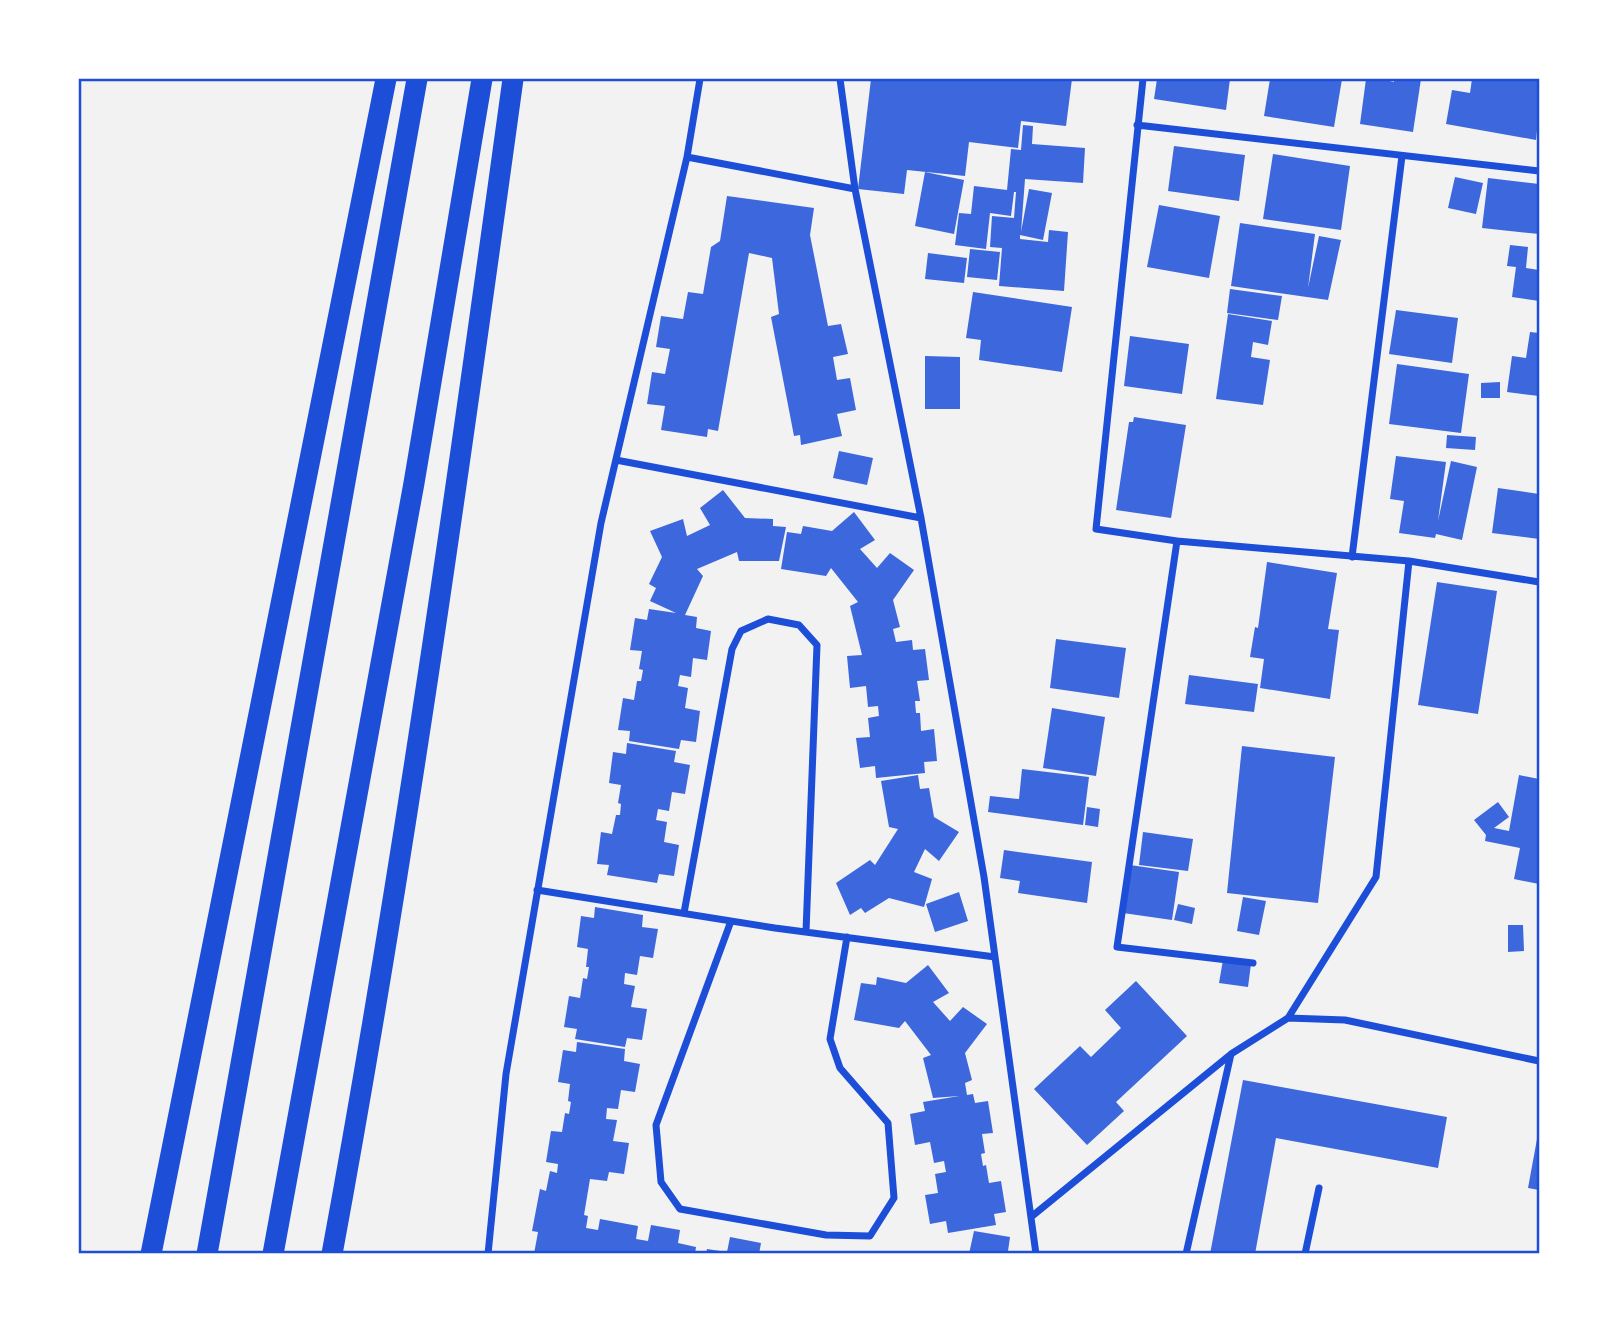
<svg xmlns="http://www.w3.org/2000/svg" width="1618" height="1333" font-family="'Titillium Web',sans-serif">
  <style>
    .building { fill: #3d67dc }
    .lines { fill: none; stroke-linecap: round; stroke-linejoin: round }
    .minor { stroke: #1d4ed8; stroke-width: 7 }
    .motorway { stroke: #1d4ed8; stroke-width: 21 }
    .neatline { fill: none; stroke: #1d4ed8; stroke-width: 2.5 }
  </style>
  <rect width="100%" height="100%" fill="#f2f2f2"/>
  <path class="building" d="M 871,79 L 1072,79 L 1066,126 L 1021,121 L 1018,148 L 969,142 L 965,176 L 907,170 L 904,194 L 858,189 Z
    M 1157,79 L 1230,79 L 1226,110 L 1154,99 Z
    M 1270,79 L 1342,79 L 1334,127 L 1264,116 Z
    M 1366,79 L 1381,79 L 1394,82 L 1394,79 L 1421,79 L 1413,132 L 1360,124 Z
    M 1472,79 L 1539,79 L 1539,131 L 1537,130 L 1536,140 L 1446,124 L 1452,90 L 1470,93 Z
    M 1023,125 L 1033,126 L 1032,144 L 1085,148 L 1083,183 L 1025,179 L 1021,232 L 1029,189 L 1052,193 L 1043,240 L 1020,235 L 1020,239 L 1048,242 L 1049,230 L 1068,232 L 1064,291 L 999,286 L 1002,248 L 990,247 L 992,216 L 1014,218 L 1016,192 L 1014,192 L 1011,216 L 990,213 L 986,249 L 955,245 L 959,213 L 971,214 L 974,186 L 1007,190 L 1011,149 L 1021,150 Z
    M 1174,146 L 1245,155 L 1239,201 L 1168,191 Z
    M 1273,154 L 1350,166 L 1341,230 L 1263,219 Z
    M 925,172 L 964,180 L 954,234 L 915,226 Z
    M 1455,177 L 1483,183 L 1476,214 L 1448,208 Z
    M 1488,178 L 1539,184 L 1539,234 L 1482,228 Z
    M 727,196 L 814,208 L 810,235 L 828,326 L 841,324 L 848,354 L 833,357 L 837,380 L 850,378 L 856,410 L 837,414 L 842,436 L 801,445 L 800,435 L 794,436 L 771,317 L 779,314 L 772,258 L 749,253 L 718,431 L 708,429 L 707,437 L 661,430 L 665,406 L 647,404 L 652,372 L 665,374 L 670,349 L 656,347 L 661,316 L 683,319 L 688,292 L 703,294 L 711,247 L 720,241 Z
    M 1159,205 L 1220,216 L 1209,278 L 1147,267 Z
    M 1240,223 L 1315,234 L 1308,288 L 1319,236 L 1341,240 L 1328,300 L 1231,286 Z
    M 1510,245 L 1528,247 L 1526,268 L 1539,270 L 1539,301 L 1512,297 L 1516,267 L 1507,266 Z
    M 970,249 L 1000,252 L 997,280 L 967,277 Z
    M 928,253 L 967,258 L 964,283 L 925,279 Z
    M 1230,289 L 1282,296 L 1278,320 L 1227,313 Z
    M 973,292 L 1072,307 L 1062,372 L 979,360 L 981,340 L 966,338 Z
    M 1396,310 L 1458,318 L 1452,363 L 1389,354 Z
    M 1228,314 L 1272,321 L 1268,345 L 1253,342 L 1251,357 L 1270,360 L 1263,405 L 1216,399 Z
    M 1530,332 L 1539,333 L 1539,396 L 1507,392 L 1512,356 L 1526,358 Z
    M 1130,336 L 1189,344 L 1182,394 L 1124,386 Z
    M 925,356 L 960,357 L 960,409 L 925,409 Z
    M 1397,364 L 1469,374 L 1461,433 L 1389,424 Z
    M 1500,382 L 1500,398 L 1481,398 L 1481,383 Z
    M 1134,417 L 1186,425 L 1171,518 L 1116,510 L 1129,422 L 1133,422 Z
    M 1447,435 L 1476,437 L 1475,450 L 1446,448 Z
    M 839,451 L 873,458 L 867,485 L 833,478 Z
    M 1396,456 L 1446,462 L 1438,521 L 1451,461 L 1477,467 L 1462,540 L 1436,534 L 1435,538 L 1399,533 L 1404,501 L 1390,499 Z
    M 1498,488 L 1539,494 L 1539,539 L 1492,533 Z
    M 723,490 L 745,518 L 773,519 L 773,526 L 786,527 L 779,561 L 739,561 L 737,552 L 697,569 L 703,576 L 685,615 L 697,617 L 696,628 L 711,631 L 707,660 L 693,658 L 691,677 L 680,675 L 678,686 L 688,688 L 685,708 L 700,711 L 696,742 L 681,740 L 679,749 L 629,741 L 630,731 L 618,730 L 623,698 L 634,700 L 637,681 L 641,681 L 643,670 L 639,669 L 642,651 L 630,650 L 635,618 L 647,620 L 649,609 L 676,613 L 650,601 L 656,588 L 649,584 L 662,557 L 650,531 L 683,519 L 687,536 L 710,525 L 700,508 Z
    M 854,512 L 875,540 L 860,549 L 877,568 L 890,553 L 914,570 L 893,600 L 900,627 L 893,629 L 896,642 L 912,640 L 913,650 L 925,649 L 929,680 L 917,681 L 920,701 L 915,701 L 916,713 L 920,713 L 921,731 L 934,729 L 937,761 L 924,762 L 925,773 L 876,778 L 875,766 L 860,768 L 856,738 L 870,737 L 868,718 L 879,716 L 878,706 L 868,707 L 866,686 L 850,688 L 847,656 L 862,655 L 850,606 L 858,602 L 831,568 L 826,576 L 781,569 L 787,532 L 801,534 L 803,526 L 832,531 Z
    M 1267,562 L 1337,573 L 1328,629 L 1339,630 L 1330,699 L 1260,688 L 1264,659 L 1250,657 L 1255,627 L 1258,628 Z
    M 1437,582 L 1497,591 L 1478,714 L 1418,705 Z
    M 1056,639 L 1126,648 L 1119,698 L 1050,688 Z
    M 1189,675 L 1258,684 L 1254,712 L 1185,704 Z
    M 1052,708 L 1105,717 L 1096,776 L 1043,768 Z
    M 627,743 L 676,751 L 674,762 L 690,765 L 685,794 L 672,792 L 669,811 L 658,809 L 656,820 L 667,822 L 664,842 L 679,845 L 674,876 L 659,874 L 657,883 L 607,875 L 609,865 L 597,864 L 601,832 L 612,834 L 616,815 L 620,815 L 621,804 L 618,803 L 621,785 L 609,783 L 613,752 L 626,754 Z
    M 1242,746 L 1335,757 L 1318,903 L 1227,893 Z
    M 1022,769 L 1089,777 L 1083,825 L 988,812 L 990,796 L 1019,799 Z
    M 918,775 L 920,789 L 929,788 L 934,817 L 959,832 L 939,861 L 925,849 L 914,872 L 932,879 L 924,907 L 889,898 L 865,913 L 861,908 L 850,915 L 836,883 L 870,860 L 875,865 L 898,829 L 889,827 L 881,781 Z
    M 1519,775 L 1539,779 L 1539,884 L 1514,879 L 1520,848 L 1485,841 L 1486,835 L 1474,820 L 1498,802 L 1509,817 L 1494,828 L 1509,831 Z
    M 1087,807 L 1100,809 L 1098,827 L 1085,825 Z
    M 1143,832 L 1193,839 L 1188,871 L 1139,865 Z
    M 1004,850 L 1092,862 L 1087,903 L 1018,893 L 1020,881 L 1000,878 Z
    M 1130,865 L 1179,872 L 1172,920 L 1123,913 Z
    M 959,892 L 968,921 L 935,932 L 926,904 Z
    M 1243,897 L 1266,901 L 1259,935 L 1237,931 Z
    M 1178,904 L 1195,908 L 1192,924 L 1174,920 Z
    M 595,907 L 643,915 L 642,927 L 658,929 L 653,958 L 640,956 L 637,975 L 625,973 L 624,984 L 635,986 L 631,1007 L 647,1009 L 642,1040 L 627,1038 L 625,1047 L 575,1039 L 577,1029 L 564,1027 L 569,996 L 580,998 L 583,978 L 587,979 L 589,967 L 586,967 L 588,949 L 577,947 L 581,916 L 594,918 Z
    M 1508,925 L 1523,925 L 1524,951 L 1508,952 Z
    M 1223,960 L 1251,964 L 1248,987 L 1219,983 Z
    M 928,965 L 949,993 L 933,1002 L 950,1021 L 963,1007 L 987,1024 L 965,1053 L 972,1080 L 965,1083 L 967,1095 L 973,1094 L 975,1103 L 988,1101 L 993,1133 L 982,1134 L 985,1153 L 981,1154 L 983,1166 L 986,1165 L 989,1183 L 1001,1181 L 1006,1212 L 994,1214 L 996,1225 L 948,1233 L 946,1221 L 930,1224 L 925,1195 L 938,1193 L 935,1174 L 946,1172 L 944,1161 L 934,1163 L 930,1142 L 915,1145 L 910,1114 L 925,1111 L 923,1102 L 959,1096 L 933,1098 L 923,1058 L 931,1055 L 905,1021 L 899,1028 L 854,1020 L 861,983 L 876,985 L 877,977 L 906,983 Z
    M 1136,981 L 1187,1036 L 1116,1102 L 1124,1111 L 1087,1145 L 1034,1089 L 1080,1046 L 1091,1057 L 1121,1028 L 1105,1010 Z
    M 577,1042 L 625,1049 L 624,1061 L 640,1064 L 635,1092 L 621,1090 L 618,1109 L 607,1108 L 606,1119 L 617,1120 L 613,1141 L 629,1143 L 624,1174 L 609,1172 L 607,1181 L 590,1179 L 584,1215 L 588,1216 L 586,1228 L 598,1230 L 600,1219 L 638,1226 L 636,1239 L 648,1241 L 651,1225 L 680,1230 L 678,1243 L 696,1247 L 695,1254 L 534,1254 L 538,1232 L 532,1231 L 540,1189 L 546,1191 L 550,1171 L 557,1173 L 558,1164 L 546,1162 L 551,1131 L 562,1132 L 565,1113 L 569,1114 L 571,1102 L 568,1101 L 570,1084 L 558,1082 L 563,1050 L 576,1052 Z
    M 1243,1080 L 1447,1117 L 1438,1168 L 1276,1138 L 1255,1254 L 1210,1254 Z
    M 1537,1139 L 1539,1140 L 1539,1190 L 1528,1188 Z
    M 974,1231 L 1010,1237 L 1008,1251 L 1017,1254 L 969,1254 Z
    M 730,1237 L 761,1243 L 759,1254 L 706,1254 L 707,1249 L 727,1252 Z"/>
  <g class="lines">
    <path class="minor" d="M 840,79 L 855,189 L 921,518 L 984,877 L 1036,1254
      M 1143,79 L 1096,529 L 1177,541
      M 1137,125 L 1539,171
      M 687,157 L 855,189
      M 616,460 L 921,518
      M 1352,557 L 1402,156
      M 537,890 L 775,928 L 995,957
      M 684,913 L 732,649 L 741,631 L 768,619 L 799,625 L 817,645 L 806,932
      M 731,921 L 656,1125 L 661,1182 L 680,1209 L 826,1235 L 870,1236 L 894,1198 L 888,1123 L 840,1068 L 830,1039 L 847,937
      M 1253,963 L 1117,947 L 1177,541 L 1409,561 L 1539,582
      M 1288,1018 L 1345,1020 L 1539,1061
      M 1031,1217 L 1230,1055
      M 488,1254 L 506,1074 L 601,523 L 687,157 L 700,79
      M 1186,1254 L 1231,1054 L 1288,1018 L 1376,877 L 1409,561
      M 1305,1254 L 1319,1188"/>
    <path class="motorway" d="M 151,1254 L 386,79
      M 207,1254 L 417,79
      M 273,1254 L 414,483 L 482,79
      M 332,1254 C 404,864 459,472 513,79"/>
  </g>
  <rect width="1618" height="1333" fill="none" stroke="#ffffff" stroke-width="161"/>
  <rect x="80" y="80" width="1458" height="1172" class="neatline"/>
</svg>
